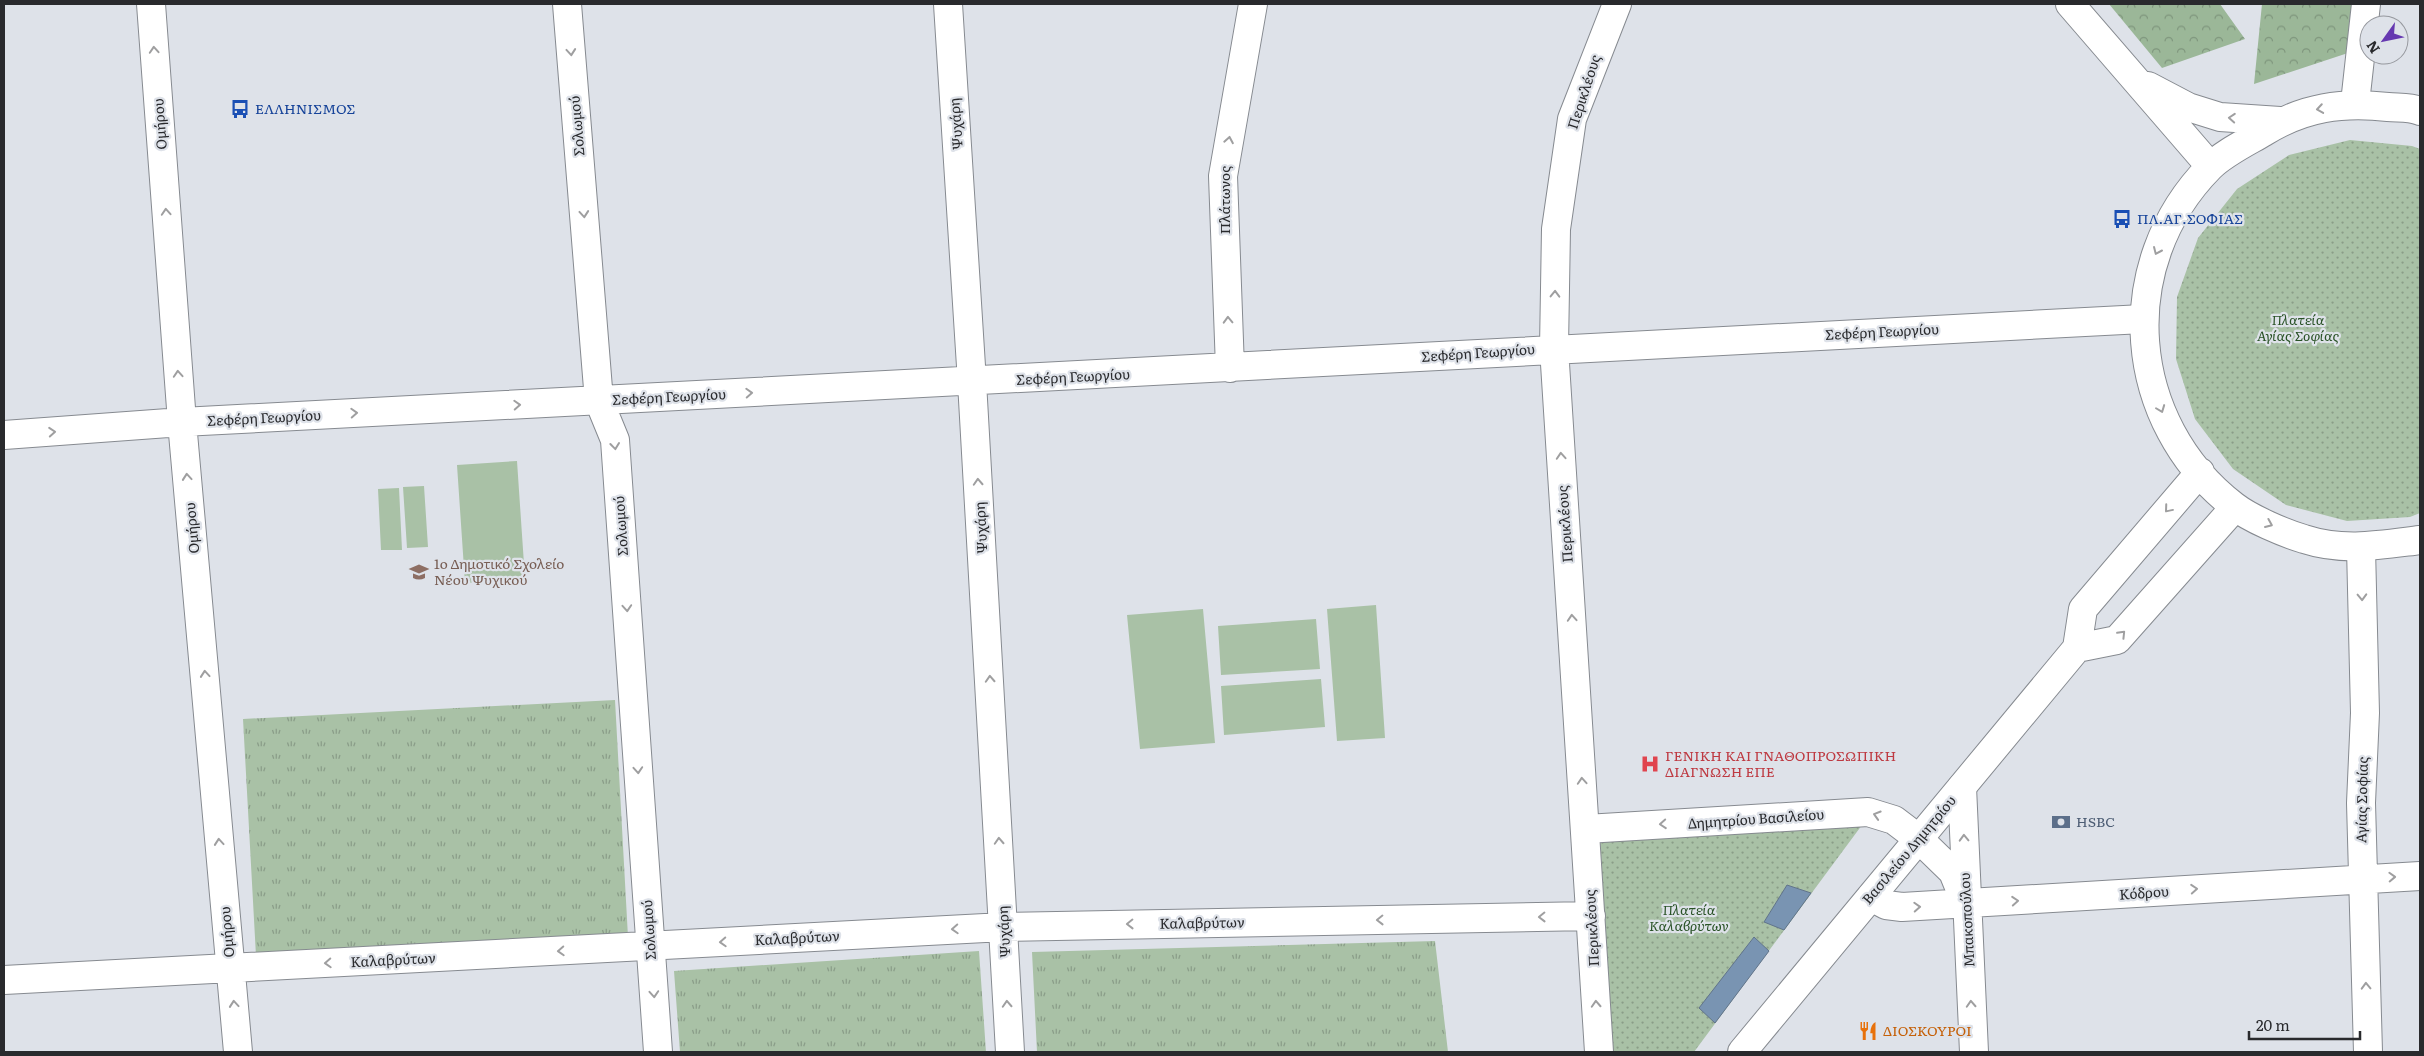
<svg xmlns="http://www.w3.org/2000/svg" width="2424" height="1056" font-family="Literata,serif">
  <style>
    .grass { fill: url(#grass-tufts) }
    .forest { fill: url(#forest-crowns) }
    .park { fill: url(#park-dots) }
    .garden { fill: #a9c1a6 }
    .water { fill: #7994b2; stroke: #61748a }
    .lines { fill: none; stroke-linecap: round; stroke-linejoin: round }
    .minor-casing { stroke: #868a90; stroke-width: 30 }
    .tertiary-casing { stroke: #868a90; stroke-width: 30 }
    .minor { stroke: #fff; stroke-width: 28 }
    .tertiary { stroke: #fff; stroke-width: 28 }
    .oneway { stroke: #9f9fa0 }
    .labels { text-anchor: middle; stroke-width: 4.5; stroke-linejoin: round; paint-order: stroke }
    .street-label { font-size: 14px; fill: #292a2d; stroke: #dee2e9 }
    .transit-label { font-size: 14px; fill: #164399; stroke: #dee2e9; text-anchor: start }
    .park-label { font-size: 14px; font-style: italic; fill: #295226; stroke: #dee2e9 }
    .education-label { font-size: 14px; fill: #785e54; stroke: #dee2e9; text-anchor: start }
    .health-label { font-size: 14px; fill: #be3a42; stroke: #dee2e9; text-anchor: start }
    .service-label { font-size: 14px; fill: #4e5e75; stroke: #dee2e9; text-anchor: start }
    .food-label { font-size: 14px; fill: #c56008; stroke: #dee2e9; text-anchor: start }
  </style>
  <defs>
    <pattern id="grass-tufts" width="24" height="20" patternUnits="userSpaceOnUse" patternTransform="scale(1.25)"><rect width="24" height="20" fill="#a9c1a6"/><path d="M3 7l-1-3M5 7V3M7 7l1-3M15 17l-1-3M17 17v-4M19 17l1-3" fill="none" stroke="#8a9d88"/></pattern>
    <pattern id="forest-crowns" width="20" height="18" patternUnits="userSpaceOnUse" patternTransform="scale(1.25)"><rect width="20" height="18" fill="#9bb798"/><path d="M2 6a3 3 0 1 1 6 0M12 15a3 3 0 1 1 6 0" fill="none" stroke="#7e957c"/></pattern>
    <pattern id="park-dots" width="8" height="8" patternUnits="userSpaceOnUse" patternTransform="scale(1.25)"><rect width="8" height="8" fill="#a9c1a6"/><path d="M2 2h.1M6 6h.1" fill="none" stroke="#8a9d88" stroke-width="1.8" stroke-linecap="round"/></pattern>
  </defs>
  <rect width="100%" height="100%" fill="#dee2e9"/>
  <path class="grass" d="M 615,700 L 628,937 L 256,956 L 243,719 Z
    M 1435,941 L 1448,1052 L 1037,1052 L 1032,952 Z
    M 979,951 L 986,1052 L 680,1052 L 674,971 Z"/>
  <path class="forest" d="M 2109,4 L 2220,4 L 2245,39 L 2162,68 Z
    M 2262,4 L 2356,4 L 2351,52 L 2254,84 Z"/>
  <path class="park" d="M 2350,140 L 2412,146 L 2420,149 L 2420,513 L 2410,517 L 2347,521 L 2286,505 L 2233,469 L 2195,419 L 2176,359 L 2177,297 L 2198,238 L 2237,189 L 2289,155 Z
    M 1862,825 L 1694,1052 L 1612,1052 L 1600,837 Z"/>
  <path class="garden" d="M 517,461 L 525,579 L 465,583 L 457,465 Z
    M 424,486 L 428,547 L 407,548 L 403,487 Z
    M 399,488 L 402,550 L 381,550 L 378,489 Z
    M 1376,605 L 1385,738 L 1337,741 L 1327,609 Z
    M 1203,609 L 1215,743 L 1140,749 L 1127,615 Z
    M 1316,619 L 1320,669 L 1221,675 L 1218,626 Z
    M 1321,679 L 1325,727 L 1224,735 L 1221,686 Z"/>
  <path class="water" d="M 1787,885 L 1811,893 L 1784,930 L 1764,922 Z
    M 1754,937 L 1769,951 L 1715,1023 L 1699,1008 Z"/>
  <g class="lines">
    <g class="minor-casing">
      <path id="minor" d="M 151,4 L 182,422 L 238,1052
        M 567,4 L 599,401 L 615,440 L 658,1052
        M 948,4 L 972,382 L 1010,1052
        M 2355,103 L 2366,4
        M 1230,368 L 1223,176 L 1253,4
        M 4,435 L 182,422 L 2143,319
        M 2361,548 L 2365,713 L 2361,803 L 2368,1052
        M 1962,787 L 1974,1052
        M 1586,829 L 1868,812 L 1894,820 L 1919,839 L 1953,872 L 1966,904
        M 1871,897 L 1886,905 L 1902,907 L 2420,876
        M 4,980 L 1004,927 L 1591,916
        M 1599,1052 L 1554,348 L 1556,229 L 1572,119 L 1617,4"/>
    </g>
    <g class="tertiary-casing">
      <path id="tertiary" d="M 2070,4 L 2210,166
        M 2148,86 L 2188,107 L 2220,117 L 2280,121
        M 2420,111 C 2411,107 2399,108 2388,107 C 2342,102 2304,107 2264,132 C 2247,142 2224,153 2210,167 C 2113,265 2126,423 2234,506 C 2251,519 2284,533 2304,539 C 2344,552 2380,545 2420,540
        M 2077,648 L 2117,640 L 2235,507
        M 1742,1052 L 2077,648 L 2083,609 L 2200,472"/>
    </g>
    <use href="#minor" class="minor"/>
    <use href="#tertiary" class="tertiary"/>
  </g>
  <defs><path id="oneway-chevron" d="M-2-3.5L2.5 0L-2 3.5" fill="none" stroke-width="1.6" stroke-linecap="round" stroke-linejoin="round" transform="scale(1.25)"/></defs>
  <g class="oneway">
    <use href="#oneway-chevron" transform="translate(154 50) rotate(-94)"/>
    <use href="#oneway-chevron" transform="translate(571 52) rotate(85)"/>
    <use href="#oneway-chevron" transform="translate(2320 109) rotate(171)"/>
    <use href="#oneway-chevron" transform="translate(2232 118) rotate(-176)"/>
    <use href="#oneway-chevron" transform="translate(1229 140) rotate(-80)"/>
    <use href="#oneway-chevron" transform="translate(166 212) rotate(-94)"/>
    <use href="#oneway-chevron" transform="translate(584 214) rotate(85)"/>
    <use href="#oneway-chevron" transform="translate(2157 251) rotate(114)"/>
    <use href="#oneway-chevron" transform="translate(1555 294) rotate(-89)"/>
    <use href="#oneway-chevron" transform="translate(1228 320) rotate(-92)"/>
    <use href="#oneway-chevron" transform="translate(178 374) rotate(-94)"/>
    <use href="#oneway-chevron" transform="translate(749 393) rotate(-3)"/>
    <use href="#oneway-chevron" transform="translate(517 405) rotate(-3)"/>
    <use href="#oneway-chevron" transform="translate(2161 409) rotate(69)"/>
    <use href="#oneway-chevron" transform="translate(354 413) rotate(-3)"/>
    <use href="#oneway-chevron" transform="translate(52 432) rotate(-4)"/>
    <use href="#oneway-chevron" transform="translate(615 446) rotate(83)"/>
    <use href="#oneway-chevron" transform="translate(1561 456) rotate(-94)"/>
    <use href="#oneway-chevron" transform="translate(187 477) rotate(-95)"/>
    <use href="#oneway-chevron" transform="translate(978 482) rotate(-93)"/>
    <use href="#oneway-chevron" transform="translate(2168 509) rotate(130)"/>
    <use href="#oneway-chevron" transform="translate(2269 524) rotate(23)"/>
    <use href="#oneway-chevron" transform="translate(2362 597) rotate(88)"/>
    <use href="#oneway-chevron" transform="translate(627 608) rotate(86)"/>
    <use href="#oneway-chevron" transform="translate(1572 618) rotate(-94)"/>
    <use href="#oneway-chevron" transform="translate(2122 634) rotate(-46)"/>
    <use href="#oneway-chevron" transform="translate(205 674) rotate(-95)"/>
    <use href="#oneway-chevron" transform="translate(990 679) rotate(-93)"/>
    <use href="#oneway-chevron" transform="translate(638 770) rotate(86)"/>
    <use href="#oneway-chevron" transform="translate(1582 781) rotate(-94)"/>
    <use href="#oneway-chevron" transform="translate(1877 815) rotate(-163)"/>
    <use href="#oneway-chevron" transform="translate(1663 824) rotate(176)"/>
    <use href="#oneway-chevron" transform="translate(1964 838) rotate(-92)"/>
    <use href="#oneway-chevron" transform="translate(999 841) rotate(-93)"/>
    <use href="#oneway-chevron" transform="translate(219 842) rotate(-95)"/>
    <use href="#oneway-chevron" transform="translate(2392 877) rotate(-2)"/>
    <use href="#oneway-chevron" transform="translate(2194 889) rotate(-4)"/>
    <use href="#oneway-chevron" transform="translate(2015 901) rotate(-4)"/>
    <use href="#oneway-chevron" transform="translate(1917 907) rotate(-3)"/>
    <use href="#oneway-chevron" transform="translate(1542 917) rotate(179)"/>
    <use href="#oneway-chevron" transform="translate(1380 920) rotate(179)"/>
    <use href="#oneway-chevron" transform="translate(1130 924) rotate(179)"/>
    <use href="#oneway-chevron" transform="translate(955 929) rotate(177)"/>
    <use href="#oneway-chevron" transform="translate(723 942) rotate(177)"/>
    <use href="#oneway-chevron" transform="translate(561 951) rotate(177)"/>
    <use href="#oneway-chevron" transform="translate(328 963) rotate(177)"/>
    <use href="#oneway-chevron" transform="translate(2366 986) rotate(-92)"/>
    <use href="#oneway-chevron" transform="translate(654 994) rotate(86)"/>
    <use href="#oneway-chevron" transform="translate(234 1004) rotate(-95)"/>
    <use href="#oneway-chevron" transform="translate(1007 1004) rotate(-93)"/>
    <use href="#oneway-chevron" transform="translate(1596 1004) rotate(-93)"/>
    <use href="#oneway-chevron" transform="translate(1971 1004) rotate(-93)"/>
  </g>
  <defs>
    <g id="bus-bare" transform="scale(1.5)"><path d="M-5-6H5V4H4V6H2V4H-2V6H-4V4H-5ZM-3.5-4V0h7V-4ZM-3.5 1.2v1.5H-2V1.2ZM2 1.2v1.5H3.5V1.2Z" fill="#1a4fb4" stroke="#dee2e9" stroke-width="2.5" paint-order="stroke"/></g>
    <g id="school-bare" transform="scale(1.5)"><path d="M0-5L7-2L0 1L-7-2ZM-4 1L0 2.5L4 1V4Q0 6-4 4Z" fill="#8d6e63" stroke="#dee2e9" stroke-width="2.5" paint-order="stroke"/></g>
    <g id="hospital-bare" transform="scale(1.5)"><path d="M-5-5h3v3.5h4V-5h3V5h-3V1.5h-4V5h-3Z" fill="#e0444e" stroke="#dee2e9" stroke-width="2.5" paint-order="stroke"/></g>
    <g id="bank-bare" transform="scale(1.5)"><path d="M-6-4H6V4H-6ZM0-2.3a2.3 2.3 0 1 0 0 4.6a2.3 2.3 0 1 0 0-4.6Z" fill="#5c6f8a" stroke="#dee2e9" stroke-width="2.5" paint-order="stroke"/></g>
    <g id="restaurant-bare" transform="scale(1.5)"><path d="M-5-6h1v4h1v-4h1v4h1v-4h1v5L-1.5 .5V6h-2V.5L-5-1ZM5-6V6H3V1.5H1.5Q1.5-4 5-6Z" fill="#e8710a" stroke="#dee2e9" stroke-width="2.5" paint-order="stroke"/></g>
  </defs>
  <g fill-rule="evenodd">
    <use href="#bus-bare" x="240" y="109"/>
    <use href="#bus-bare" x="2122" y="219"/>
    <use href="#school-bare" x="419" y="572"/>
    <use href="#hospital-bare" x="1650" y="764"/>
    <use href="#bank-bare" x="2061" y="822"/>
    <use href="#restaurant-bare" x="1868" y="1031"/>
  </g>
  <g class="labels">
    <g class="street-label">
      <text transform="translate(1584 92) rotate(-72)" y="5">Περικλέους</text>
      <text transform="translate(160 124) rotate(-94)" y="5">Ομήρου</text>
      <text transform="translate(956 124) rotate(-94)" y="5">Ψυχάρη</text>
      <text transform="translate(577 126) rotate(-95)" y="5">Σολωμού</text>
      <text transform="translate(1225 200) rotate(-90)" y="5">Πλάτωνος</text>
      <text transform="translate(1882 332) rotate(-3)" y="5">Σεφέρη Γεωργίου</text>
      <text transform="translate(1478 353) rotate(-4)" y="5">Σεφέρη Γεωργίου</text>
      <text transform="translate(1073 377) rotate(-3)" y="5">Σεφέρη Γεωργίου</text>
      <text transform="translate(669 397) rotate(-3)" y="5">Σεφέρη Γεωργίου</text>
      <text transform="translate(264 418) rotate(-3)" y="5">Σεφέρη Γεωργίου</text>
      <text transform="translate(1565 524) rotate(-94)" y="5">Περικλέους</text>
      <text transform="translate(621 526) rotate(-94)" y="5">Σολωμού</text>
      <text transform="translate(192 528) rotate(-95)" y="5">Ομήρου</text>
      <text transform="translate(981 528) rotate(-93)" y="5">Ψυχάρη</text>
      <text transform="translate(2362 800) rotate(-89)" y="5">Αγίας Σοφίας</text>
      <text transform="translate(1756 819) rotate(-4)" y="5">Δημητρίου Βασιλείου</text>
      <text transform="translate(1909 850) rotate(-50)" y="5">Βασιλείου Δημητρίου</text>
      <text transform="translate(2144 893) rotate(-4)" y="5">Κόδρου</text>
      <text transform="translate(1967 920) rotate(-93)" y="5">Μπακοπούλου</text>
      <text transform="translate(1202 923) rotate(-1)" y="5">Καλαβρύτων</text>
      <text transform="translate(1592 928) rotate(-93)" y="5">Περικλέους</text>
      <text transform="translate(649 930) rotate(-94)" y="5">Σολωμού</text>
      <text transform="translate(227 932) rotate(-95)" y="5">Ομήρου</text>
      <text transform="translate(1004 932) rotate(-93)" y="5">Ψυχάρη</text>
      <text transform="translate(797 938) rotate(-3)" y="5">Καλαβρύτων</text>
      <text transform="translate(393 960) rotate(-3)" y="5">Καλαβρύτων</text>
    </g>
    <g class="transit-label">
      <text x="255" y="114">ΕΛΛΗΝΙΣΜΟΣ</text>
      <text x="2137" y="224">ΠΛ.ΑΓ.ΣΟΦΙΑΣ</text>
    </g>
    <g class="park-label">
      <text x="2298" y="325">Πλατεία<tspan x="2298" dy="16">Αγίας Σοφίας</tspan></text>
      <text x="1689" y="915">Πλατεία<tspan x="1689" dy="16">Καλαβρύτων</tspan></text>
    </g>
    <g class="education-label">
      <text x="434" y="569">1ο Δημοτικό Σχολείο<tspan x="434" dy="16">Νέου Ψυχικού</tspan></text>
    </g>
    <g class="health-label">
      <text x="1665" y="761">ΓΕΝΙΚΗ ΚΑΙ ΓΝΑΘΟΠΡΟΣΩΠΙΚΗ<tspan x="1665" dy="16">ΔΙΑΓΝΩΣΗ ΕΠΕ</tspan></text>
    </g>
    <g class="service-label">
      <text x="2076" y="827">HSBC</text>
    </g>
    <g class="food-label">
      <text x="1883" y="1036">ΔΙΟΣΚΟΥΡΟΙ</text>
    </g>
  </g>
  <rect width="2424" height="1056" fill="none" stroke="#292a2d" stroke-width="10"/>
  <g transform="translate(2384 40) rotate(237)"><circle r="24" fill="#dee2e9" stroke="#96989e"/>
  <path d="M0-4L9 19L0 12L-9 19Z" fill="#6538b0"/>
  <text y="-8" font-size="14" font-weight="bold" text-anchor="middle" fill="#292a2d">N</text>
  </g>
  <path d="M2249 1031v8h111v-8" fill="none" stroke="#292a2d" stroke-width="2.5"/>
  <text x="2256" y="1031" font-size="15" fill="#292a2d" stroke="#dee2e9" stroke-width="4" paint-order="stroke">20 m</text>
</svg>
